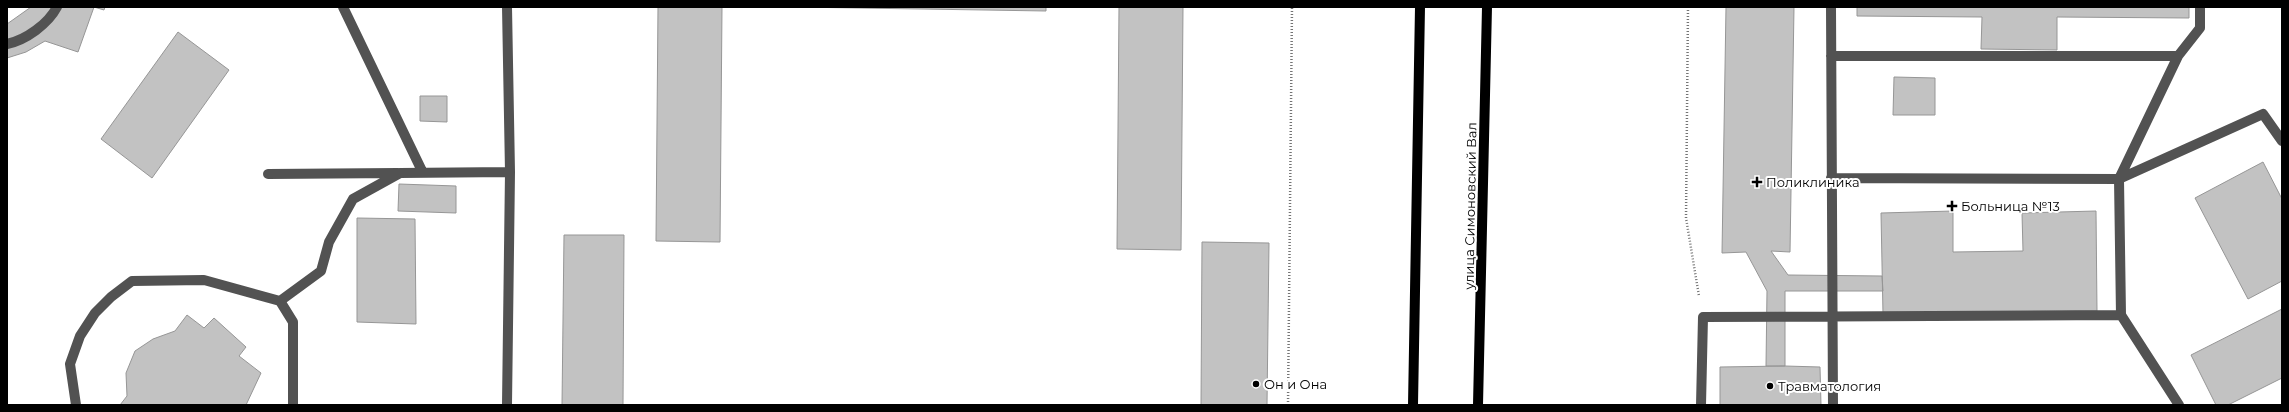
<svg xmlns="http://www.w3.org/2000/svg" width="2289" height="412" font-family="Montserrat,sans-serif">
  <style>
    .building { fill: #c2c2c2; stroke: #969696 }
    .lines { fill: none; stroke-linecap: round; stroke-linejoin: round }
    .path { stroke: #747474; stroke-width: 2.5; stroke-dasharray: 1 2; stroke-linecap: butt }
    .minor { stroke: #525252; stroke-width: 10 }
    .major { stroke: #000; stroke-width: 10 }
    .poi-dot { fill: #000; stroke: #fff; stroke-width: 1.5 }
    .labels { text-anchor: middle; stroke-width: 4; stroke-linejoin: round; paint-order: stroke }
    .poi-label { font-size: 13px; fill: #000; stroke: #fff; text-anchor: start }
    .street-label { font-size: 13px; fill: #000; stroke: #fff }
  </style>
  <rect width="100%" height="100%" fill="#fff"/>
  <path class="building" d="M 31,7 L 94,7 L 78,52 L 45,41 L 26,52 L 7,58 L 7,24 Z
    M 94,7 L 105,7 L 104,10 Z
    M 658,7 L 722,7 L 720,242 L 656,241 Z
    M 796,7 L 1046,7 L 1046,11 Z
    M 1119,7 L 1183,7 L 1181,250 L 1117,249 Z
    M 1726,7 L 1794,7 L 1790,252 L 1771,251 L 1788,275 L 1882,276 L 1883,291 L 1785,291 L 1785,366 L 1766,366 L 1767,291 L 1746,252 L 1722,253 Z
    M 1857,7 L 2189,7 L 2189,18 L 2057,17 L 2057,50 L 1981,49 L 1982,17 L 1857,16 Z
    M 178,32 L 229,70 L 152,178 L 101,139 Z
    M 1894,77 L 1935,78 L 1935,115 L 1893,115 Z
    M 420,96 L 447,96 L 447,122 L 420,121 Z
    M 2263,162 L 2282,199 L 2282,281 L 2248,299 L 2195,198 Z
    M 399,184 L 456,186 L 456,213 L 398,211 Z
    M 1953,211 L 1953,252 L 2023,251 L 2022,213 L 2096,211 L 2097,311 L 1883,314 L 1881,213 Z
    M 357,218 L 415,219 L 416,324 L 357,322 Z
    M 564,235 L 624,235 L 623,405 L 562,405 Z
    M 1202,242 L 1269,243 L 1267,405 L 1201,405 Z
    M 2282,309 L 2282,378 L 2228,405 L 2216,405 L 2191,355 Z
    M 187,315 L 204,328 L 214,318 L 246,347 L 239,356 L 261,373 L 246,405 L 120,405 L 127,396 L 126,373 L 135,351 L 153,339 L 175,331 Z
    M 1785,366 L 1820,367 L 1821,405 L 1720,405 L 1720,367 Z"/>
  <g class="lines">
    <path class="path" d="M 1688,7 L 1686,218 L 1699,296
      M 1288,405 L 1292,7"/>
    <path class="minor" d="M 343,7 L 423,173
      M 507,7 L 510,172 L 507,405
      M 1831,7 L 1833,405
      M 7,44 C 26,40 48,24 57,7
      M 1831,56 L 2178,56 L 2119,179 L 2121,315 L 2179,405
      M 2178,56 L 2200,28 L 2200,7
      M 268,174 L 398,173
      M 1831,178 L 2119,179 L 2263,114 L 2282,141
      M 280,301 L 321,271 L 329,242 L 353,199 L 400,173 L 510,172
      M 76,405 L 70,364 L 80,336 L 95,313 L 111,297 L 132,281 L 204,280 L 280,301 L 293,322 L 293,405
      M 1701,405 L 1703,317 L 2121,315"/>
    <path class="major" d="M 1413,405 L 1420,7
      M 1478,405 L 1487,7"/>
  </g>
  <g class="poi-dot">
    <path d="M1755 176h4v4h4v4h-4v4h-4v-4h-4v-4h4z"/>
    <path d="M1950 200h4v4h4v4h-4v4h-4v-4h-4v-4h4z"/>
    <circle cx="1256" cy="384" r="4"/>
    <circle cx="1770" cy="386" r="4"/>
  </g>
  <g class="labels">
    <g class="poi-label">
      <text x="1766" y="187">Поликлиника</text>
      <text x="1961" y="211">Больница №13</text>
      <text x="1264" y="389">Он и Она</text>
      <text x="1778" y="391">Травматология</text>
    </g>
    <g class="street-label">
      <text transform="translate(1470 206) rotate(-89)" y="5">улица Симоновский Вал</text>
    </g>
  </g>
  <rect width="2289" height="412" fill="none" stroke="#000000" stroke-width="16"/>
</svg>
